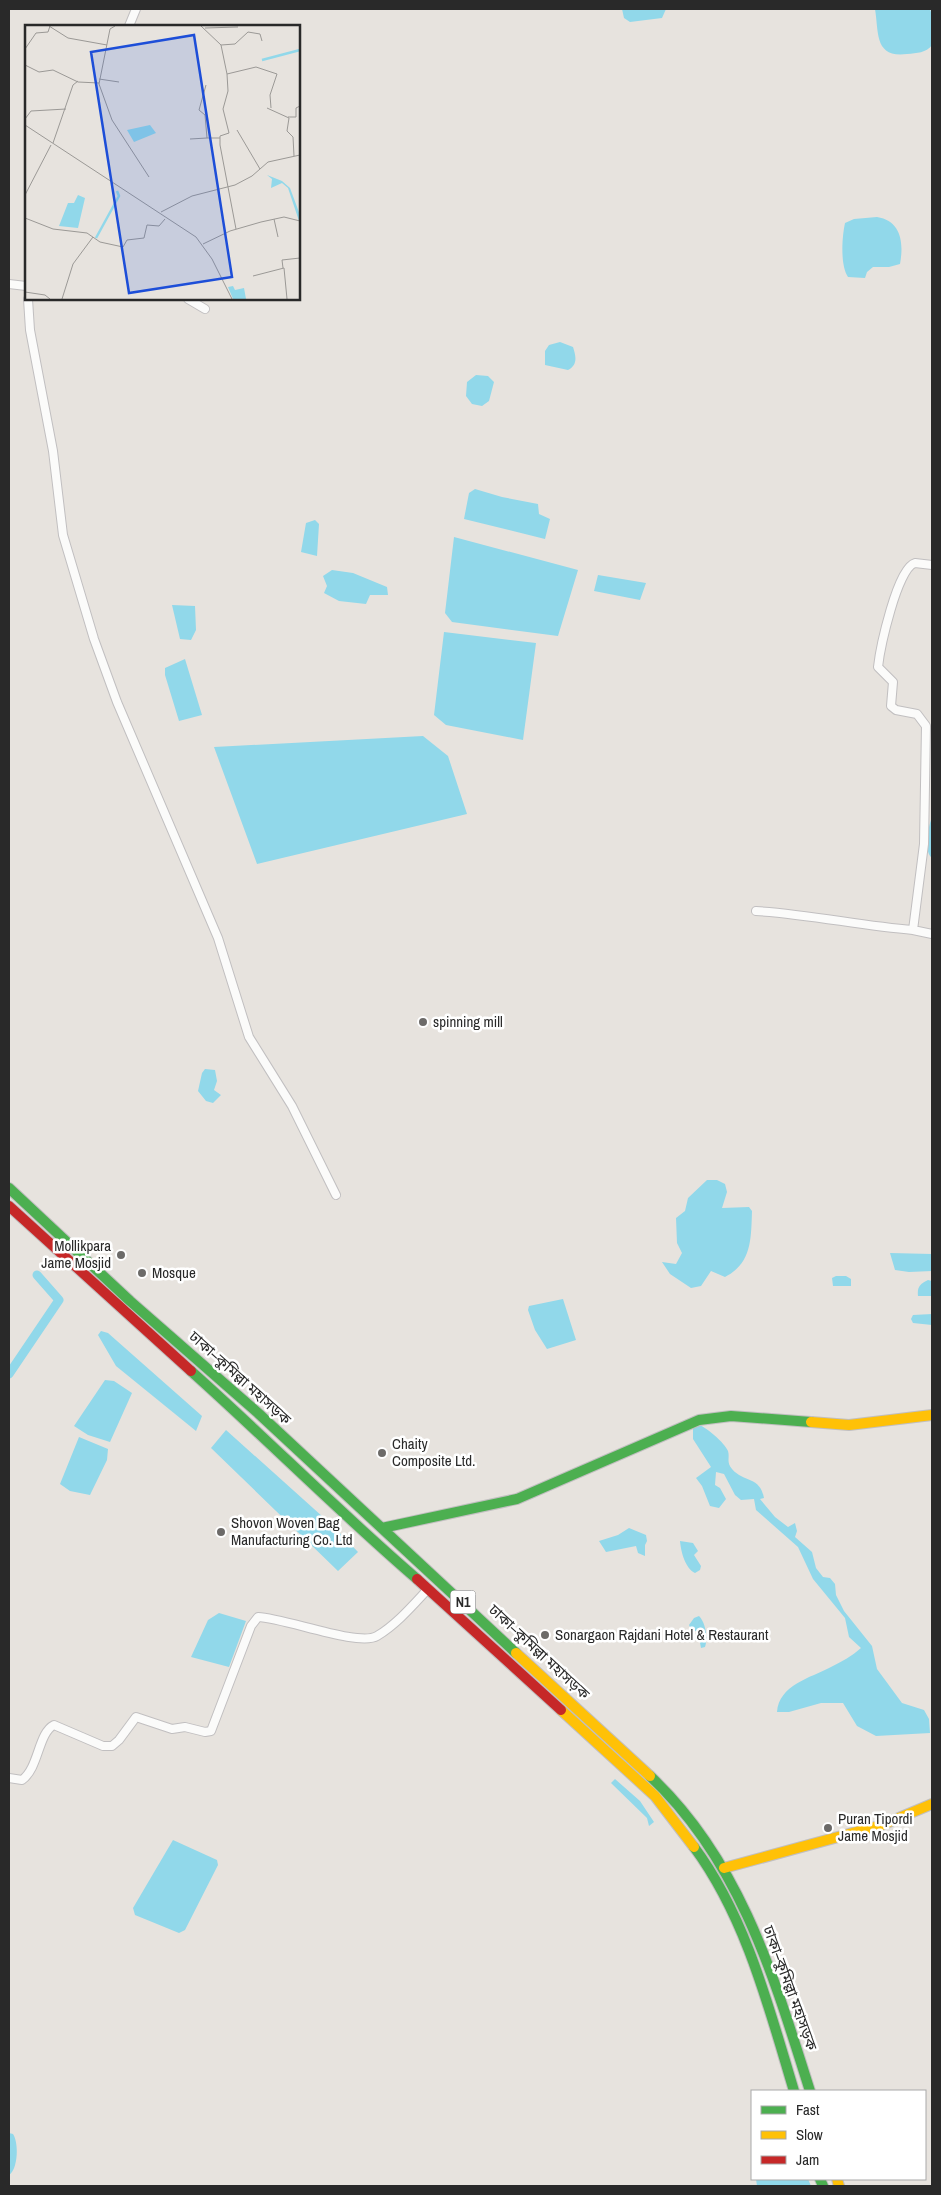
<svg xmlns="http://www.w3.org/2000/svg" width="941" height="2195" font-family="'Archivo Narrow','Noto Sans Bengali',sans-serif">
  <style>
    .water { fill: #91d8ea }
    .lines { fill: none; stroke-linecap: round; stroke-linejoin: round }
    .canal { stroke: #91d8ea; stroke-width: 9 }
    .street-casing { stroke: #c1bfc0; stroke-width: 10 }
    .fast-casing { stroke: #c1bfc0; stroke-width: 12 }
    .slow-casing { stroke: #c1bfc0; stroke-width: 12 }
    .jam-casing { stroke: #c1bfc0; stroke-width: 12 }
    .street { stroke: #fbfbfa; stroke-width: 8 }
    .fast { stroke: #4caf50; stroke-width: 10 }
    .slow { stroke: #ffc107; stroke-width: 10 }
    .jam { stroke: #c62828; stroke-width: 10 }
    .poi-dot { fill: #6c6a68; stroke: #fff; stroke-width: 2 }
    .labels { text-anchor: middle; stroke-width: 5; stroke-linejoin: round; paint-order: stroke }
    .shield { fill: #fff; stroke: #696969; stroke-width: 1 }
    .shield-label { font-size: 14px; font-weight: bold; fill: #292929 }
    .poi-label { font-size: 15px; fill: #292929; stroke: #fff; text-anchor: start }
    .street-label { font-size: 15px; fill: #292929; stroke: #fff }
    .inset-river { fill: none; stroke: #91d8ea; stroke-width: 2.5 }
    .inset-road { fill: none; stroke: #9b9996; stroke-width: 1 }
    .view { fill: #1d4ed8; fill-opacity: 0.15; stroke: #1d4ed8; stroke-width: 2.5 }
    .inset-edge { fill: none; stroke: #292929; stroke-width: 2.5 }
  </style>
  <rect width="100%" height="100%" fill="#e7e3de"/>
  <path class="water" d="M 622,9 L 666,9 L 662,18 L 630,22 L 624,18 Z
    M 875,9 L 930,9 L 932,15 L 932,45 C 926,53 917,53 907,54 C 874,58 879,33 875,9 Z
    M 877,217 C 901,221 904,242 900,264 L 889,267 L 873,267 L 867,272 L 865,278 L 848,277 C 840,265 842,237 845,223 L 854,219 Z
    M 560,342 L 573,347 C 576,356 578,365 568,370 L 545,365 L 545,351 L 549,345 Z
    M 476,375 L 488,376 L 494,382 L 489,401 L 482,406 L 472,404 L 466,396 L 467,382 Z
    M 475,489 L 502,497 L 538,504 L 539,514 L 550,519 L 545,539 L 464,519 L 469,493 Z
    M 315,520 L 319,524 L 317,556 L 301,552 L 306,523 Z
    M 454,537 L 578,570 L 558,636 L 452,622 L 445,613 Z
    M 332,570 L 353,573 L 387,587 L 388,595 L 370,595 L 366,604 L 339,601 L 324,593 L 327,586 L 323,576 Z
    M 598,575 L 646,583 L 640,600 L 594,591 Z
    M 172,605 L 195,606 L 196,630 L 191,640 L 180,639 Z
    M 444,632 L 536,643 L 523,740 L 446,725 L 434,715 Z
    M 185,659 L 202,715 L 179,721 L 165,675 L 165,668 Z
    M 423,736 L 448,756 L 467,814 L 257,864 L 214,747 Z
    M 932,817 L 932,858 C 923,850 928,828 932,817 Z
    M 205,1069 L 215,1070 L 217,1081 L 214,1090 L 221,1095 L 213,1103 L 206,1101 L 198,1091 L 202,1073 Z
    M 707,1180 L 717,1180 L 725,1184 L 727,1192 L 722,1208 L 749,1207 L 752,1211 C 751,1239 752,1263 725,1277 L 711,1271 L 701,1286 L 691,1288 L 670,1274 L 662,1262 L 676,1264 L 682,1253 L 677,1243 L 676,1218 L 685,1211 L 688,1198 Z
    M 890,1253 L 932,1254 L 932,1271 L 909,1272 L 895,1270 Z
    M 836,1276 L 846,1276 L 851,1279 L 851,1286 L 833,1286 L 832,1278 Z
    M 928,1280 L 932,1281 L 932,1296 L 918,1296 C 917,1287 920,1284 928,1280 Z
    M 563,1299 L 576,1340 L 547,1349 L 535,1330 L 528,1310 L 529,1306 Z
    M 932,1314 L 932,1325 L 913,1323 L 911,1319 L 913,1315 Z
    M 101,1331 L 108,1333 L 202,1416 L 196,1431 L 116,1366 L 98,1335 Z
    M 105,1380 L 114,1381 L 132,1393 L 110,1442 L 88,1435 L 74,1426 Z
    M 697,1424 C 705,1426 725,1443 728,1451 C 730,1458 726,1462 732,1469 C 744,1483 760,1476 764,1498 L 760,1499 L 775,1517 L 788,1527 L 795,1523 L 797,1531 L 795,1537 L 812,1552 L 816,1568 L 823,1577 L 830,1578 L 835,1584 L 836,1595 L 844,1611 L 872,1646 L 877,1669 L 902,1703 L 924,1710 L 929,1719 L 930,1733 L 876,1736 L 857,1726 L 843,1703 L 821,1703 L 789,1712 L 777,1712 C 779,1685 810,1678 831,1667 C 841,1662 852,1656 861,1648 L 849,1637 L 845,1618 L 813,1579 L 798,1547 L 756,1510 L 754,1499 L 741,1500 L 735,1495 L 724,1474 L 716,1472 L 715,1485 L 720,1488 L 726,1499 L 719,1508 L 710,1506 L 702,1486 L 696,1478 L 711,1467 L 693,1439 L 693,1427 Z
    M 226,1430 L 333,1526 L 358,1552 L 338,1571 L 211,1448 Z
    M 79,1437 L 108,1449 L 107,1460 L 90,1495 L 70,1491 L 60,1484 Z
    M 629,1528 L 646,1535 L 647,1541 L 645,1545 L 645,1556 L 638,1553 L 636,1546 L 606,1552 L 599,1541 L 618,1535 Z
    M 680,1541 L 693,1543 L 698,1551 L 694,1555 L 701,1566 L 700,1570 L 695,1573 C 685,1568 681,1552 680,1541 Z
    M 219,1613 L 246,1621 L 229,1667 L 191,1657 L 208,1620 Z
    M 699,1616 C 706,1623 708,1639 705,1647 L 701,1648 L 698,1632 L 691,1629 L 689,1625 L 694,1618 Z
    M 615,1779 L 640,1801 L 654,1822 L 649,1826 L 647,1818 L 611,1783 Z
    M 173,1840 L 217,1860 L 218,1865 L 185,1930 L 179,1933 L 135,1915 L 133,1908 Z
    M 9,2133 L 13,2134 C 19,2143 18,2169 9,2175 Z
    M 756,2179 L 808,2179 L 811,2186 L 757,2186 Z"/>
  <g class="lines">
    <path class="canal" d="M 9,1374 L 59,1300 L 37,1275"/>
    <g class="street-casing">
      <path id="street" d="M 129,26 L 136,9
        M 9,284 L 26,286
        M 28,299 L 30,330 L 53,451 L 63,535 L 94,639 L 117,702 L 218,938 L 249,1037 L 292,1106 L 336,1195
        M 188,299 L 205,309
        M 932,565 L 915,563 C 897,568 880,649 878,667 L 893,682 L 891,706 L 896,710 L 917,714 L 926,726 L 924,844 L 913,930 L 932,934
        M 756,911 C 809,914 861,926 913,930
        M 9,1778 L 22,1780 C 39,1768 38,1733 54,1725 L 103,1746 L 112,1746 L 119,1740 L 136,1717 L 172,1729 L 185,1727 L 205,1732 L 211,1731 L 251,1626 L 258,1617 C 285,1618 359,1647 377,1636 C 397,1624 413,1605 428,1589"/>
    </g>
    <g class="fast-casing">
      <path id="fast" d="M 9,1188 L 130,1301 L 258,1413 L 516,1653
        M 191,1371 C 267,1439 339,1512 417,1579
        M 382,1528 L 517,1499 L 699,1420 L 731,1416 L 811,1422
        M 650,1776 C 740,1860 774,1977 810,2091
        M 694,1847 C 746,1917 769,2008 794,2091
        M 820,2179 L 823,2186"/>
    </g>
    <g class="slow-casing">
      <path id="slow" d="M 811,1422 L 849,1425 L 932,1415
        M 516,1653 L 650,1776
        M 561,1710 L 655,1796 L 694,1847
        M 724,1868 L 882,1825 L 932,1804
        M 837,2179 L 839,2186"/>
    </g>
    <g class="jam-casing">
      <path id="jam" d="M 9,1206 L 191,1371
        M 417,1579 L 561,1710"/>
    </g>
    <use href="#street" class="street"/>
    <use href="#fast" class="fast"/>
    <use href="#slow" class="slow"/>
    <use href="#jam" class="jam"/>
  </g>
  <g class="poi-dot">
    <circle cx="423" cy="1022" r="5"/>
    <circle cx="121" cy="1255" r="5"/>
    <circle cx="142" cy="1273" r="5"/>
    <circle cx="382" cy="1453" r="5"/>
    <circle cx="221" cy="1532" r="5"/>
    <circle cx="545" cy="1635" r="5"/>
    <circle cx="828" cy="1828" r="5"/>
  </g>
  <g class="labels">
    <rect class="shield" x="450.5" y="1590.5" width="25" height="23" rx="4"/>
    <g class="shield-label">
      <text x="463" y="1607">N1</text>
    </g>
    <g class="poi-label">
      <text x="433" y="1027">spinning mill</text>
      <text x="111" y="1251" text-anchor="end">Mollikpara<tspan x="111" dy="17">Jame Mosjid</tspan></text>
      <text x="152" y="1278">Mosque</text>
      <text x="392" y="1449">Chaity<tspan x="392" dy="17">Composite Ltd.</tspan></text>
      <text x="231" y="1528">Shovon Woven Bag<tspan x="231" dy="17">Manufacturing Co. Ltd</tspan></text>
      <text x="555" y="1640">Sonargaon Rajdani Hotel &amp; Restaurant</text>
      <text x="838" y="1824">Puran Tipordi<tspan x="838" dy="17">Jame Mosjid</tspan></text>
    </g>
    <g class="street-label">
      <text transform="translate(240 1378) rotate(42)" y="5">ঢাকা–কুমিল্লা মহাসড়ক</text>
      <text transform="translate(539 1652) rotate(43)" y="5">ঢাকা–কুমিল্লা মহাসড়ক</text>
      <text transform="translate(790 1988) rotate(70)" y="5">ঢাকা–কুমিল্লা মহাসড়ক</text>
    </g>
  </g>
  <g transform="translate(25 25)">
    <rect width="275" height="275" fill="#e7e3de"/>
    <path d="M 125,100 L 131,108 L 109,117 L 102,105 ZM 242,150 L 257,156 L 265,163 L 275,190 L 275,199 L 263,163 L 257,158 L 246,163 L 247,154 ZM 53,170 L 60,173 L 53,203 L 34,201 L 43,178 L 49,178 ZM 208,261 L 210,265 L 219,263 L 221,274 L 208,274 L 203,262 Z" fill="#91d8ea"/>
    <path class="inset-river" d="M 237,35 L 275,25M 71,213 L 94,171 L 92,166"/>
    <path class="inset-road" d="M 24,1 L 43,13 L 82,20M 90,1 L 85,4 L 74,59 L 87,95 L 124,152M 176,1 L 196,20 L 202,49 L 203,66 L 198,84 L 204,108 L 195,111 L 195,120 L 211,204M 180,3 L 213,2M 196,20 L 210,19 L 223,7 L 235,9 L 237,16M 0,24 L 11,8 L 23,7 L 25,1M 0,40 L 14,47 L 28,45 L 53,57 L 74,58M 202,49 L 231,42 L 252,49 L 245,70 L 246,83M 74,54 L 94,57M 181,60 L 174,85 L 180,90 L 182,113 L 195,113M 242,83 L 264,93 L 262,106 L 268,112 L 269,131M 263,92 L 271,92 L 271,83 L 275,81M 0,94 L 6,86 L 41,84M 0,100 L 171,212 L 187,234 L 207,274M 212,105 L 235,144M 165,114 L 182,113M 28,118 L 48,60 L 53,56M 0,170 L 26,120M 136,187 L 167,171 L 210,160 L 227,151 L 243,137 L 275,130M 0,193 L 28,204 L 62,208 L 75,217 L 98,222 L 102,215 L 119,213 L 122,200 L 134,201 L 140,194M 249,194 L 253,212M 178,219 L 205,206 L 236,197 L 259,192 L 275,196M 258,243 L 257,235 L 275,233M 228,251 L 259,243 L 262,274M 0,267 L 20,270 L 25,274M 37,274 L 48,239 L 68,212"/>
    <path class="view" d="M 169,10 L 207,252 L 104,268 L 66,27 Z"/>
    <rect width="275" height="275" class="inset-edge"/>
  </g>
  <rect width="941" height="2195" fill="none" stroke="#292929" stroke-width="20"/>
  <rect x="751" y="2090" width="175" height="90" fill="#ffffff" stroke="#a9a9a9"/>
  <rect x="761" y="2106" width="25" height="8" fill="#4caf50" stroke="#a9a9a9"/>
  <text x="796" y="2115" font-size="15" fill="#292929">Fast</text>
  <rect x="761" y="2131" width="25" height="8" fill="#ffc107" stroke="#a9a9a9"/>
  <text x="796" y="2140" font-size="15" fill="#292929">Slow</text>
  <rect x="761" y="2156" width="25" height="8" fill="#c62828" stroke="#a9a9a9"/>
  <text x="796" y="2165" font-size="15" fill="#292929">Jam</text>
</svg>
